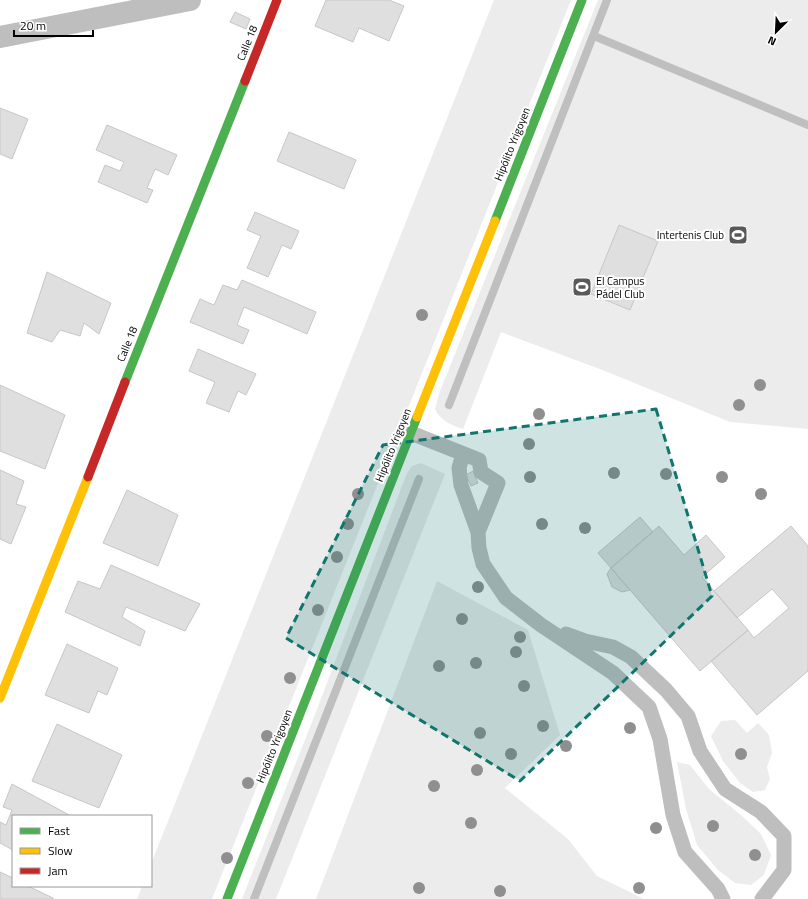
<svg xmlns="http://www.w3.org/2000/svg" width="808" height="899" font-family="'Titillium Web',sans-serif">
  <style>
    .green { fill: #ececec }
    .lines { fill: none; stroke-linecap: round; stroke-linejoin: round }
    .stream { stroke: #bfbfbf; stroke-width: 8 }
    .building { fill: #dfdfdf; stroke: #c7c7c7 }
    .lane { stroke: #bebebe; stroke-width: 15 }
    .street { stroke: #bebebe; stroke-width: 22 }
    .fast { stroke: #4caf50; stroke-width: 9 }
    .slow { stroke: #ffc107; stroke-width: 9 }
    .jam { stroke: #c62828; stroke-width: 9 }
    .tree { fill: #8f8f8f }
    .marked { fill: #0f766e; fill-opacity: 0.2; stroke: #0f766e; stroke-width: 3; stroke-dasharray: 8 5; stroke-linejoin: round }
    .labels { text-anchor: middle; stroke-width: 4; stroke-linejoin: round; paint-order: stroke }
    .street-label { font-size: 11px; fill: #000; stroke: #fff }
    .poi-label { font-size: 11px; fill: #000; stroke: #fff; text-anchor: end }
  </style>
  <rect width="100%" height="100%" fill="#fff"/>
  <path class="green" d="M 494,0 L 571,0 L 212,899 L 137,899 L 142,886 L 151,886 L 151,864 Z
    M 598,0 L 808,0 L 808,429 L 730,422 L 605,371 L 501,332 L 463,429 C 451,425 441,421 435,409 L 440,391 Z
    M 421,463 L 445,474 L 276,899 L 242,899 L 312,722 L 407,473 L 412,466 Z
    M 437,581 L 528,630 L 560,735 L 505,788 L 568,839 L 597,876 L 644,899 L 316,899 Z
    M 735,720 L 747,733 L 758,723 L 769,735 L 772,753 L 767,767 L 770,779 L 765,790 L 753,792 L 740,783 L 723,761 L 711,736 L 721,721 Z
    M 677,762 L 690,765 L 709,789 L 741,815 L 761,834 L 771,855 L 764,875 L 751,885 L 735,883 L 718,870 L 697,845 L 686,809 Z"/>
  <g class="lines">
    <path class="stream" d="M 594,36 L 808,125
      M 449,405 L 607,0
      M 254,899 L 419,479"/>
  </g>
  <path class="building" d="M 326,0 L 389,0 L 404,6 L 389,41 L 359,28 L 353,42 L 315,26 Z
    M 235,12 L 250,19 L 246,29 L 230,22 Z
    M 0,108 L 28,119 L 12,159 L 0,154 Z
    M 107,125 L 177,155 L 168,175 L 155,169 L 147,188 L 153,190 L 147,203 L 98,182 L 105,165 L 120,171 L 124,162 L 96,150 Z
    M 289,132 L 356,160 L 344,189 L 277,161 Z
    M 255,212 L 299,231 L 291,249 L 282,245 L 268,277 L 247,268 L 261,236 L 247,230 Z
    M 619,225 L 658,241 L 630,310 L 591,294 Z
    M 47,272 L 111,303 L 99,334 L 84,323 L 80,336 L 60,330 L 52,342 L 27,333 Z
    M 242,280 L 316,312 L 307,334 L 244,307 L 237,325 L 249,330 L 243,344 L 190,322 L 200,299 L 214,305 L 223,285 L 237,290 Z
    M 198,349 L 256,374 L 246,395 L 238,391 L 229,412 L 206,403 L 215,382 L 189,371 Z
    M 0,385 L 65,415 L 45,469 L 0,451 Z
    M 0,470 L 24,481 L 16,504 L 26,507 L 11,544 L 0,539 Z
    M 473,471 L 478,483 L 471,486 L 466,475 Z
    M 127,490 L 178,515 L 158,566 L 103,543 Z
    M 640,517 L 653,532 L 611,568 L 598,553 Z
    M 659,526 L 684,555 L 706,535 L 725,557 L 702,577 L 748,630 L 700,671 L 611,568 Z
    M 791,526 L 808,546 L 808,671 L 757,715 L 711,661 L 748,630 L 754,638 L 789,608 L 772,589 L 737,618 L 714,591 Z
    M 111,565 L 200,604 L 185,631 L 126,607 L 122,617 L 145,631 L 140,646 L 65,612 L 78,581 L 100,589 Z
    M 611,568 L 630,590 L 622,592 L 612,587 L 607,574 Z
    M 67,644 L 118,668 L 107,695 L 98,691 L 89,713 L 45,695 Z
    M 57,724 L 122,755 L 99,808 L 32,781 Z
    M 12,784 L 71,816 L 13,816 L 13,850 L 0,843 L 0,822 L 6,825 L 12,810 L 3,807 Z
    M 0,872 L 13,878 L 13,886 L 28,886 L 53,898 L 53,899 L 0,899 Z"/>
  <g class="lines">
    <path class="lane" d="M 411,433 L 479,460 L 481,472 L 498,483 L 478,532
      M 463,454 L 459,468 L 461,485 L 478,532 L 479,548 L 483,564 L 506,598 L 541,625 L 613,673 L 649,707 L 660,739 L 673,815 L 685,852 L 718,889 L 723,899
      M 566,634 L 585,641 L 613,647 L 631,657 L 666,690 L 688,716 L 700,751 L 725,789 L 761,812 L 784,836 L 784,870 L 762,899"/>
    <path class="street" d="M 0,37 L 190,0"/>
    <path class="fast" d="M 495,221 L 582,0
      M 125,382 L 245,81
      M 227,899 L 417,417"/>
    <path class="slow" d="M 417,417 L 495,221
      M 0,698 L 88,477"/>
    <path class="jam" d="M 245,81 L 277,0
      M 88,477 L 125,382"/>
  </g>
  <g class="tree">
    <circle cx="422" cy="315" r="6"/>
    <circle cx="760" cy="385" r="6"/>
    <circle cx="739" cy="405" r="6"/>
    <circle cx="539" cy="414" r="6"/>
    <circle cx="529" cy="444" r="6"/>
    <circle cx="614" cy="473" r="6"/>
    <circle cx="666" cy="474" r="6"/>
    <circle cx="530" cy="477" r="6"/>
    <circle cx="722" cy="477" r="6"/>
    <circle cx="358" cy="494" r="6"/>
    <circle cx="761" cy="494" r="6"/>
    <circle cx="348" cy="524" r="6"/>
    <circle cx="542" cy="524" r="6"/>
    <circle cx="585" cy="528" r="6"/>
    <circle cx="337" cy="557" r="6"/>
    <circle cx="478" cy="587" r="6"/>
    <circle cx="318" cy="610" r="6"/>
    <circle cx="462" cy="619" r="6"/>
    <circle cx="520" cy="637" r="6"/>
    <circle cx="516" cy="652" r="6"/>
    <circle cx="476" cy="663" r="6"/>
    <circle cx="439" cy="666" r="6"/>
    <circle cx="290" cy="678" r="6"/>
    <circle cx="524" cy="686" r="6"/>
    <circle cx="543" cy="726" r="6"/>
    <circle cx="630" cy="728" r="6"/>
    <circle cx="480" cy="733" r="6"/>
    <circle cx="267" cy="736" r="6"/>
    <circle cx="566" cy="746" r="6"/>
    <circle cx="511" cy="754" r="6"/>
    <circle cx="741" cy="754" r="6"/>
    <circle cx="477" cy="770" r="6"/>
    <circle cx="248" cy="783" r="6"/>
    <circle cx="434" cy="786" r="6"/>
    <circle cx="471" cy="823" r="6"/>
    <circle cx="713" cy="826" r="6"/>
    <circle cx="656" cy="828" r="6"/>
    <circle cx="755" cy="855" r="6"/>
    <circle cx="227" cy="858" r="6"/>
    <circle cx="419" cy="888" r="6"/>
    <circle cx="639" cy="888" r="6"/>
    <circle cx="500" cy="891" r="6"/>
  </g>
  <path class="marked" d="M 656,409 L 712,596 L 520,781 L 286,638 L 383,445 Z"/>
  <defs>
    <g id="stadium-square" transform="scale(1)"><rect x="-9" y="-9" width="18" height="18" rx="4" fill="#595959" stroke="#fff"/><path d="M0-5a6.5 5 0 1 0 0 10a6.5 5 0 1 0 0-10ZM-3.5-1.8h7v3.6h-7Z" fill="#fff"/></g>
  </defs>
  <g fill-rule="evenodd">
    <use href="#stadium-square" x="738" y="235"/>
    <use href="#stadium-square" x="582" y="287"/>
  </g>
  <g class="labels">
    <g class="street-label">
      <text transform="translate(247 43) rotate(-68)" y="4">Calle 18</text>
      <text transform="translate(512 144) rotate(-68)" y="4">Hipólito Yrigoyen</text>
      <text transform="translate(127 344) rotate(-68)" y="4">Calle 18</text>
      <text transform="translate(393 445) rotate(-68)" y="4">Hipólito Yrigoyen</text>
      <text transform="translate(274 746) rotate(-68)" y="4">Hipólito Yrigoyen</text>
    </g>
    <g class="poi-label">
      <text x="724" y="239">Intertenis Club</text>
      <text x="596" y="285" text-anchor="start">El Campus<tspan x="596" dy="13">Pádel Club</tspan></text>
    </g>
  </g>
  <rect x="12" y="815" width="140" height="72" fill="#ffffff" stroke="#999999"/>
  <rect x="20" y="828" width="20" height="6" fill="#4caf50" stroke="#999999"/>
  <text x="48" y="835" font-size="12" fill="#000000">Fast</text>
  <rect x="20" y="848" width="20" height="6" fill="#ffc107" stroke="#999999"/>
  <text x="48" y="855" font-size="12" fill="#000000">Slow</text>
  <rect x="20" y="868" width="20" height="6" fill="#c62828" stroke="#999999"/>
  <text x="48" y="875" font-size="12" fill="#000000">Jam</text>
  <g transform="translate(776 32) rotate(204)" stroke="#ffffff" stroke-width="3" paint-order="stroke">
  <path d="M0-3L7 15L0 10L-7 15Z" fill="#000000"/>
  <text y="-6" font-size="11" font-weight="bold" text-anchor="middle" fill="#000000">N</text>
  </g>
  <path d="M14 30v6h79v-6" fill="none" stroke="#000000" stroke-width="2"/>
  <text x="20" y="30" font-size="12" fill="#000000" stroke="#ffffff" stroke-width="3" paint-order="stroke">20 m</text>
</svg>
